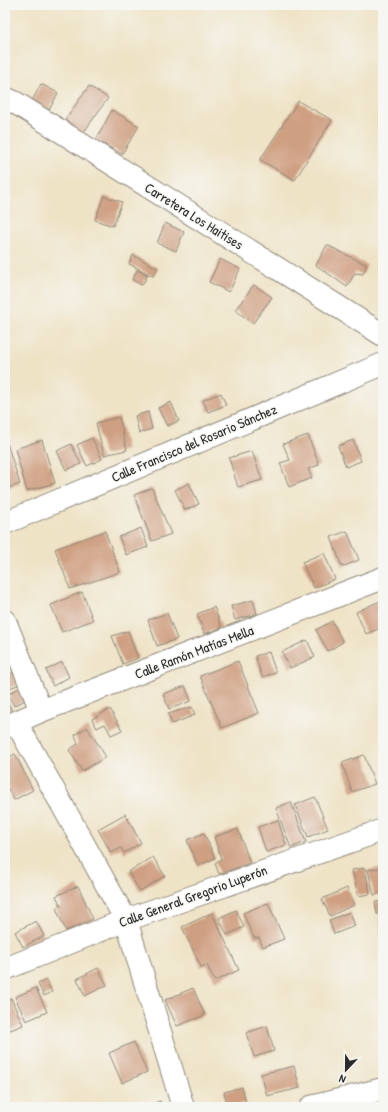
<svg xmlns="http://www.w3.org/2000/svg" width="388" height="1112" font-family="'Patrick Hand',sans-serif">
  <style>
    .building { fill: #cf9f81 }
    .lines { fill: none; stroke-linecap: round; stroke-linejoin: round }
    .street-casing { stroke: #8d8778; stroke-width: 24 }
    .street { stroke: #fff; stroke-width: 22 }
    .labels { text-anchor: middle; stroke-width: 3; stroke-linejoin: round; paint-order: stroke }
    .street-label { font-size: 14px; fill: #2b2b2b; stroke: #f6f6f2 }
  </style>
  <rect width="100%" height="100%" fill="#f6f6f2"/>
  <filter id="ink" filterUnits="userSpaceOnUse"><feTurbulence type="fractalNoise" baseFrequency=".025" numOctaves="2"/><feDisplacementMap in="SourceGraphic" scale="8" xChannelSelector="R" yChannelSelector="G"/><feConvolveMatrix kernelMatrix="1 2 1 2 8 2 1 2 1" color-interpolation-filters="sRGB"/></filter>
  <filter id="wash" filterUnits="userSpaceOnUse"><feTurbulence type="fractalNoise" baseFrequency=".012" numOctaves="4" result="noise"/><feDisplacementMap in="SourceGraphic" scale="16" xChannelSelector="R" yChannelSelector="G"/><feGaussianBlur stdDeviation="0.9" result="paint"/><feColorMatrix in="noise" values="0 0 0 0 0 0 0 0 0 0 0 0 0 0 0 0 0 1.4 0 .05"/><feComposite in="paint" operator="in"/></filter>
  <g filter="url(#wash)">
    <rect width="100%" height="100%" fill="#efe3c6"/>
    <g id="blocks">
      <path class="building" d="M 41,84 L 58,93 L 48,112 L 31,103 Z
        M 89,86 L 108,98 L 81,136 L 62,124 Z
        M 298,101 L 332,120 L 295,180 L 260,160 Z
        M 112,110 L 139,126 L 122,154 L 96,140 Z
        M 104,196 L 122,202 L 113,226 L 95,220 Z
        M 165,223 L 184,232 L 176,251 L 157,243 Z
        M 327,245 L 367,265 L 363,274 L 355,273 L 347,287 L 316,265 Z
        M 133,255 L 158,268 L 153,276 L 129,264 Z
        M 220,259 L 240,269 L 229,292 L 209,282 Z
        M 137,270 L 148,275 L 142,285 L 132,280 Z
        M 254,285 L 272,297 L 253,323 L 235,310 Z
        M 221,393 L 226,405 L 208,412 L 203,400 Z
        M 171,402 L 179,421 L 167,426 L 158,408 Z
        M 148,412 L 152,429 L 139,433 L 135,416 Z
        M 119,417 L 127,450 L 104,455 L 96,423 Z
        M 308,435 L 319,465 L 308,469 L 312,478 L 289,487 L 280,463 L 290,460 L 283,444 Z
        M 5,437 L 20,484 L 5,489 Z
        M 92,438 L 102,459 L 87,466 L 77,445 Z
        M 42,440 L 55,483 L 27,491 L 15,449 Z
        M 353,440 L 361,461 L 346,467 L 338,446 Z
        M 71,444 L 81,464 L 66,470 L 57,451 Z
        M 252,451 L 262,480 L 238,487 L 229,458 Z
        M 189,483 L 199,504 L 185,510 L 175,490 Z
        M 152,488 L 171,534 L 152,541 L 134,495 Z
        M 141,528 L 148,547 L 126,555 L 119,537 Z
        M 105,531 L 120,572 L 70,589 L 55,549 Z
        M 347,531 L 359,560 L 342,567 L 331,537 Z
        M 324,553 L 335,579 L 314,588 L 302,562 Z
        M 82,592 L 93,620 L 62,632 L 51,605 Z
        M 253,600 L 257,614 L 235,620 L 231,606 Z
        M 380,601 L 383,609 L 383,627 L 366,634 L 356,612 Z
        M 214,607 L 222,628 L 204,634 L 197,614 Z
        M 167,613 L 177,639 L 157,646 L 148,620 Z
        M 332,621 L 343,642 L 328,651 L 316,630 Z
        M 128,631 L 138,658 L 123,664 L 112,636 Z
        M 307,640 L 315,657 L 290,668 L 282,652 Z
        M 269,652 L 276,673 L 262,677 L 255,656 Z
        M 238,661 L 259,713 L 222,728 L 200,676 Z
        M 62,662 L 69,677 L 53,686 L 46,670 Z
        M 15,672 L 20,684 L 7,689 L 5,685 L 5,676 Z
        M 185,686 L 191,701 L 169,709 L 163,694 Z
        M 21,687 L 27,699 L 14,706 L 8,694 Z
        M 5,696 L 13,713 L 5,717 Z
        M 192,707 L 195,715 L 172,724 L 168,714 Z
        M 110,709 L 122,730 L 111,735 L 105,724 L 97,728 L 92,719 Z
        M 87,727 L 106,757 L 82,771 L 69,750 L 78,744 L 75,735 Z
        M 15,754 L 33,790 L 14,800 L 8,789 L 5,791 L 5,759 Z
        M 364,755 L 375,784 L 352,792 L 342,763 Z
        M 315,797 L 328,829 L 308,837 L 295,805 Z
        M 291,802 L 306,842 L 291,848 L 276,808 Z
        M 125,814 L 141,843 L 124,853 L 121,848 L 111,853 L 98,829 Z
        M 278,820 L 286,845 L 266,852 L 258,827 Z
        M 238,829 L 250,863 L 219,874 L 215,863 L 221,859 L 214,837 Z
        M 204,833 L 215,858 L 198,866 L 187,840 Z
        M 153,857 L 165,876 L 140,891 L 128,872 Z
        M 383,867 L 383,893 L 374,895 L 368,870 Z
        M 365,868 L 370,894 L 358,896 L 352,870 Z
        M 78,886 L 93,919 L 66,931 L 56,908 L 61,906 L 56,896 Z
        M 347,888 L 354,905 L 330,916 L 322,899 Z
        M 383,901 L 383,913 L 377,914 L 375,902 Z
        M 268,903 L 284,939 L 263,947 L 259,938 L 254,938 L 243,913 Z
        M 236,910 L 244,927 L 227,935 L 219,918 Z
        M 350,912 L 355,926 L 334,934 L 329,920 Z
        M 212,913 L 239,970 L 215,981 L 207,965 L 201,967 L 182,927 Z
        M 380,916 L 383,916 L 383,935 L 381,935 Z
        M 36,921 L 44,936 L 23,947 L 15,932 Z
        M 98,968 L 107,985 L 85,996 L 77,979 Z
        M 46,980 L 52,992 L 44,996 L 38,984 Z
        M 36,988 L 47,1012 L 26,1021 L 15,997 Z
        M 193,988 L 205,1015 L 177,1026 L 165,1000 Z
        M 11,998 L 23,1025 L 5,1032 L 5,1001 Z
        M 267,1026 L 274,1051 L 254,1057 L 246,1033 Z
        M 134,1042 L 147,1072 L 122,1083 L 109,1053 Z
        M 294,1066 L 300,1088 L 267,1096 L 261,1074 Z
        M 242,1087 L 246,1103 L 228,1107 L 224,1092 Z
        M 160,1101 L 163,1107 L 144,1107 Z"/>
    </g>
  </g>
  <g filter="url(#ink)">
    <use href="#blocks" fill-opacity="0" stroke="#8d8778" stroke-width="1"/>
    <g class="lines">
      <g class="street-casing">
        <path id="street" d="M 5,98 L 16,103 L 383,335
          M 5,523 L 383,364
          M 5,621 L 41,711
          M 16,722 L 126,920 L 183,1107
          M 5,727 L 41,711 L 383,578
          M 5,969 L 126,920 L 383,830
          M 311,1107 L 383,1089"/>
      </g>
      <use href="#street" class="street"/>
    </g>
  </g>
  <g class="labels">
    <g class="street-label">
      <text transform="translate(194 216) rotate(32)" y="5">Carretera Los Haitises</text>
      <text transform="translate(194 443) rotate(-23)" y="5">Calle Francisco del Rosario Sánchez</text>
      <text transform="translate(194 652) rotate(-21)" y="5">Calle Ramón Matías Mella</text>
      <text transform="translate(193 896) rotate(-20)" y="5">Calle General Gregorio Luperón</text>
    </g>
  </g>
  <rect width="388" height="1112" fill="none" stroke="#f6f6f2" stroke-width="20"/>
  <g transform="translate(346 1070) rotate(202)" stroke="#f6f6f2" stroke-width="3" paint-order="stroke">
  <path d="M0-3L7 15L0 10L-7 15Z" fill="#2b2b2b"/>
  <text y="-6" font-size="11" font-weight="bold" text-anchor="middle" fill="#2b2b2b">N</text>
  </g>
</svg>
